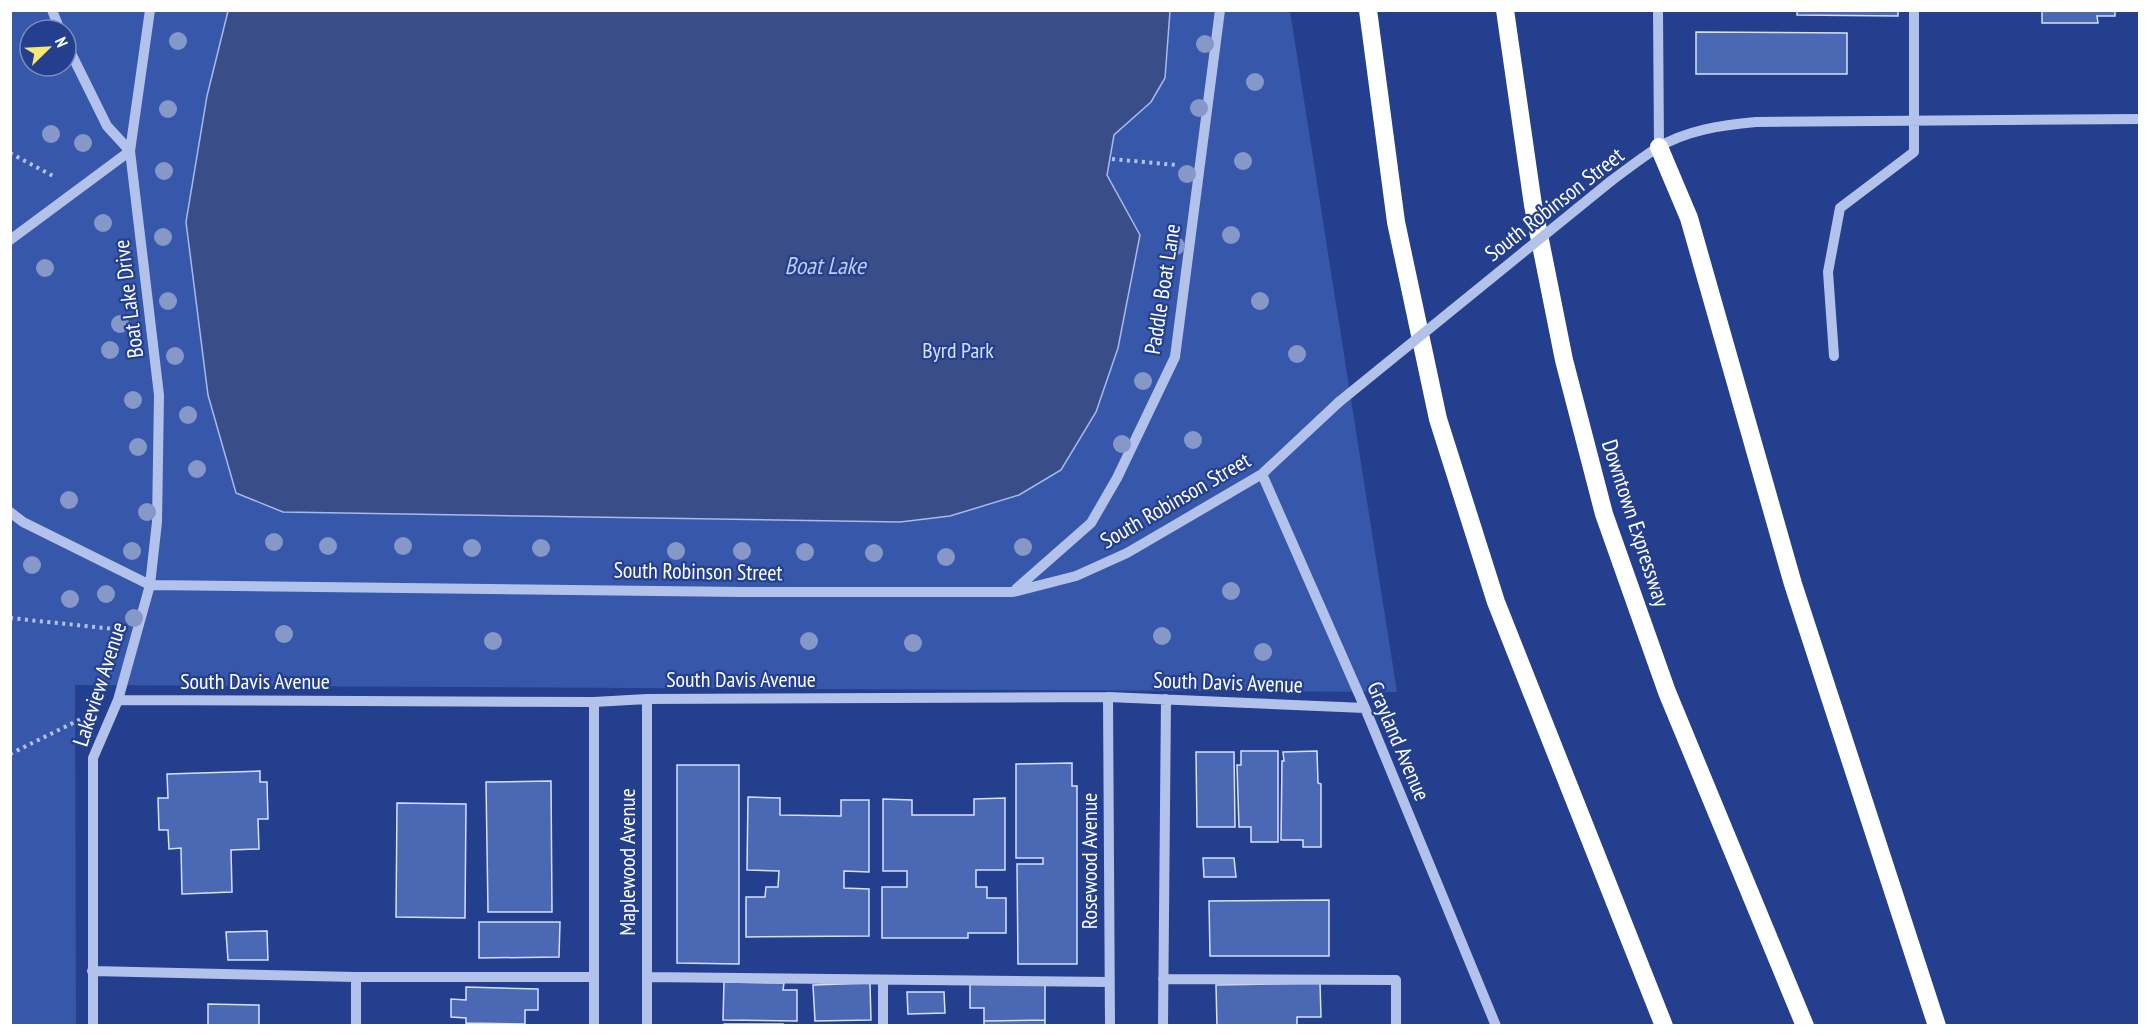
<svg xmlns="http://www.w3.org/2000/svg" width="2150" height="1036" font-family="'PT Sans Narrow',sans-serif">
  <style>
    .green { fill: #3757aa; fill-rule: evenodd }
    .water { fill: #394e88; stroke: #a6baec; stroke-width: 1.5 }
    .building { fill: #4b68b4; stroke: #d6e0f8; stroke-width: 1.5 }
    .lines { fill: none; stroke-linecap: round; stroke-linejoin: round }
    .path { stroke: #b2c2eb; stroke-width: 4; stroke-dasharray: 3 4.5; stroke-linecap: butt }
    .minor { stroke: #b2c2eb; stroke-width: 10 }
    .highway { stroke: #fff; stroke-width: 18 }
    .minor-bridge { stroke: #b2c2eb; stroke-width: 10 }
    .tree { fill: #8598c8 }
    .labels { text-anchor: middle; stroke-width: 4.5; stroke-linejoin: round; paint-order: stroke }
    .street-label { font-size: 22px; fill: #fff; stroke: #233f8d }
    .park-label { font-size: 22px; fill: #d6e0f8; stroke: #233f8d }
    .water-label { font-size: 24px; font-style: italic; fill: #beccf2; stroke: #233f8d }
  </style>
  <rect width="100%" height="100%" fill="#233f8d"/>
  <path class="green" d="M 10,11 L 1290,11 L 1397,692 L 75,685 L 76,1025 L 11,1025 ZM 30,30 L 66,30 L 66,66 L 30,66 Z"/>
  <path class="water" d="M 228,11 L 1170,11 L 1165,78 L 1151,102 L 1114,135 L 1107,175 L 1140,235 L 1118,348 L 1096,412 L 1061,470 L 1019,495 L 950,516 L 900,522 L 283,512 L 236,493 L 208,395 L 186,222 L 207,96 Z"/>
  <path class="building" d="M 1797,10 L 1898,10 L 1898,16 L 1797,15 Z
    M 2042,10 L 2115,10 L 2115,16 L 2097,16 L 2098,23 L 2042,23 Z
    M 1696,32 L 1847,33 L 1847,74 L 1696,74 Z
    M 1241,751 L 1278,751 L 1278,842 L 1251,842 L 1251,827 L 1239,827 L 1237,765 L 1241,765 Z
    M 1317,751 L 1318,783 L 1321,784 L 1321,847 L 1303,847 L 1303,840 L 1281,840 L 1282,761 L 1284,761 L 1283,752 Z
    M 1196,752 L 1234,752 L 1235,827 L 1197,827 Z
    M 1072,763 L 1072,786 L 1077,786 L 1077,964 L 1018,964 L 1017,864 L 1043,864 L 1043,858 L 1016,858 L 1016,764 Z
    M 677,765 L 739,765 L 739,964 L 677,963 Z
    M 260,771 L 260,782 L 267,782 L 268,819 L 258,819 L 259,849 L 231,850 L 232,892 L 182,894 L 181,848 L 169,849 L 168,830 L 159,830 L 158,798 L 168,798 L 167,774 Z
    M 551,781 L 552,912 L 488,912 L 486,782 Z
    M 748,797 L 780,798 L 780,815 L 841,816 L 841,800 L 869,800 L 869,872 L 844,871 L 844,888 L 869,889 L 869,936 L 746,937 L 746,897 L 765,897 L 766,887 L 778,887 L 779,871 L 747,870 Z
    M 1005,798 L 1005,870 L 976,870 L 976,887 L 987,887 L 987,898 L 1006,898 L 1006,933 L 968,933 L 968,938 L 882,938 L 882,887 L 907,887 L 907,871 L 883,871 L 883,799 L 912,800 L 912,815 L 974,815 L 974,799 Z
    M 397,803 L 466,804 L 465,918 L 396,917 Z
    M 1203,858 L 1234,858 L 1236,877 L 1204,877 Z
    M 1329,900 L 1329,956 L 1210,956 L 1209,901 Z
    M 479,922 L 560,922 L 559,957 L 479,958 Z
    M 267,931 L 268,960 L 228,960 L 226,932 Z
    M 724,982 L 784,983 L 783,990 L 797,990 L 797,1021 L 723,1020 Z
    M 870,983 L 871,1020 L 815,1021 L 813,985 Z
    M 1320,983 L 1321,1017 L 1297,1017 L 1297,1026 L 1217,1026 L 1216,985 Z
    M 970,984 L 1045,985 L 1045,1020 L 984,1021 L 984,1008 L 970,1008 Z
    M 466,987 L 538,989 L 538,1010 L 525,1010 L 525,1024 L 466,1023 L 466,1018 L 451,1017 L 451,999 L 466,1000 Z
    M 907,992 L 944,992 L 945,1013 L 908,1014 Z
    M 208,1004 L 259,1005 L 259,1026 L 208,1026 Z
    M 1045,1020 L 1045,1026 L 984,1026 L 984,1021 Z
    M 466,1023 L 525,1024 L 525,1026 L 466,1026 Z
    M 724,1024 L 783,1024 L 783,1026 L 723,1026 Z"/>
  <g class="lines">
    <path class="path" d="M 10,153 L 55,177
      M 1112,159 L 1176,165
      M 10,618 L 114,629
      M 10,754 L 83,718"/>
    <path class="minor" d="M 52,10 L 60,30
      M 1658,10 L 1659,147
      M 66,43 L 107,126 L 130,151
      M 1611,181 C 1626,170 1641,158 1657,148 C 1687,130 1722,125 1756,122 L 2140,119
      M 10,240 L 130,151
      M 1834,356 L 1828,272 L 1840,208 L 1914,152 L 1914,10
      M 1262,474 L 1365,708 L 1496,1026
      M 10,512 L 23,522 L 150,585 L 741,592 L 1013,592 L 1076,576 L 1127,553 L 1175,525 L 1262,474 L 1339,402
      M 1016,589 L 1091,523 L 1117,478 L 1175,357 L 1220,10
      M 1108,697 L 1110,1026
      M 118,700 L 594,702 L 647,699 L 1108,697 L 1365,708
      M 594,702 L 594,1026
      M 92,971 L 356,977 L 594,977
      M 356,977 L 356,1026
      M 647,977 L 1109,982
      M 1163,979 L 1396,980 L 1396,1026
      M 93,1026 L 93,758 L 118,700 L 150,585 L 157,522 L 159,395 L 130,151 L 150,10
      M 647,1026 L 647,699
      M 883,1026 L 883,980
      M 1163,1026 L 1166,699"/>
    <path class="highway" d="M 1368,10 L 1396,222 L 1438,419 L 1496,602 L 1664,1026
      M 1505,10 L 1533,205 L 1564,360 L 1604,514 L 1667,692 L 1805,1026
      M 1659,147 L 1689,218 L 1793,584 L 1937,1026"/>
    <path class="minor-bridge" d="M 1339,402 L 1611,181"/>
  </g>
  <g class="tree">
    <circle cx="178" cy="41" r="9"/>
    <circle cx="1205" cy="44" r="9"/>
    <circle cx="1255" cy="82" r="9"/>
    <circle cx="1199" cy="108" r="9"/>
    <circle cx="168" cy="109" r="9"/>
    <circle cx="51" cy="134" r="9"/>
    <circle cx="83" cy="143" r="9"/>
    <circle cx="1243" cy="161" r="9"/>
    <circle cx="164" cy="171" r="9"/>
    <circle cx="1187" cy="174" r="9"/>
    <circle cx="103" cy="223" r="9"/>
    <circle cx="1231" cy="235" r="9"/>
    <circle cx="163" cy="237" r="9"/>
    <circle cx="1176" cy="246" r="9"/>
    <circle cx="45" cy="268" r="9"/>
    <circle cx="168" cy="301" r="9"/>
    <circle cx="1260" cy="301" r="9"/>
    <circle cx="120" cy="324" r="9"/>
    <circle cx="110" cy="350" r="9"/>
    <circle cx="1297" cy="354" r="9"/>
    <circle cx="175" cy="356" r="9"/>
    <circle cx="1143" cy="381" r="9"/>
    <circle cx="133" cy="400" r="9"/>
    <circle cx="188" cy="415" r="9"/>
    <circle cx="1193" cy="440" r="9"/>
    <circle cx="1122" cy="444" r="9"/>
    <circle cx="138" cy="447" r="9"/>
    <circle cx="197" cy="469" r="9"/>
    <circle cx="69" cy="500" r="9"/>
    <circle cx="147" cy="512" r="9"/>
    <circle cx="274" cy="542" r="9"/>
    <circle cx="328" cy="546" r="9"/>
    <circle cx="403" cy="546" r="9"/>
    <circle cx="1023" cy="547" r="9"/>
    <circle cx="472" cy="548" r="9"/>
    <circle cx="541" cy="548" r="9"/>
    <circle cx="132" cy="551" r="9"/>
    <circle cx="676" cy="551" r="9"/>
    <circle cx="742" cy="551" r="9"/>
    <circle cx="805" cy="552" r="9"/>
    <circle cx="874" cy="553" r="9"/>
    <circle cx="946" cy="557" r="9"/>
    <circle cx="32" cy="565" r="9"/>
    <circle cx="1231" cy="591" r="9"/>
    <circle cx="106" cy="594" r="9"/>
    <circle cx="70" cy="599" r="9"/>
    <circle cx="134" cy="618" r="9"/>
    <circle cx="284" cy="634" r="9"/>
    <circle cx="1162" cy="636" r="9"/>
    <circle cx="493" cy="641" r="9"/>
    <circle cx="809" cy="641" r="9"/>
    <circle cx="913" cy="643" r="9"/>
    <circle cx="1263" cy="652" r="9"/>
  </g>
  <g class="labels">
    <g class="street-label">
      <text transform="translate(1554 204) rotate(-38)" y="8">South Robinson Street</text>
      <text transform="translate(1162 289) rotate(-81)" y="8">Paddle Boat Lane</text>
      <text transform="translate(128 299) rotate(-97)" y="8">Boat Lake Drive</text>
      <text transform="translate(1175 500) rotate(-30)" y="8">South Robinson Street</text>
      <text transform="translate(1636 523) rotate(72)" y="8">Downtown Expressway</text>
      <text transform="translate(698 571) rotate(1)" y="8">South Robinson Street</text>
      <text x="741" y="687">South Davis Avenue</text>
      <text x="255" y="689">South Davis Avenue</text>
      <text transform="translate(1228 682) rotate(2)" y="8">South Davis Avenue</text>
      <text transform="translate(99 684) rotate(-72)" y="8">Lakeview Avenue</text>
      <text transform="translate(1399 741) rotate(67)" y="8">Grayland Avenue</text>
      <text transform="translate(1089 861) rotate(-90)" y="8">Rosewood Avenue</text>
      <text transform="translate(627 862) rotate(-90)" y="8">Maplewood Avenue</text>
    </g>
    <g class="park-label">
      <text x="958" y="358">Byrd Park</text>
    </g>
    <g class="water-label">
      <text x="825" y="274">Boat Lake</text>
    </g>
  </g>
  <rect width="2150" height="1036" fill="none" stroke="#ffffff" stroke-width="24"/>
  <g transform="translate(48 48) rotate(66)"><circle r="28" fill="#233f8d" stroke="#7b8cbb" stroke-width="1.5"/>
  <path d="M0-4.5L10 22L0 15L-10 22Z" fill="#f7e874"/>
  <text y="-9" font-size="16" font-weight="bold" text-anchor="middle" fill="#ffffff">N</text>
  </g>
</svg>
